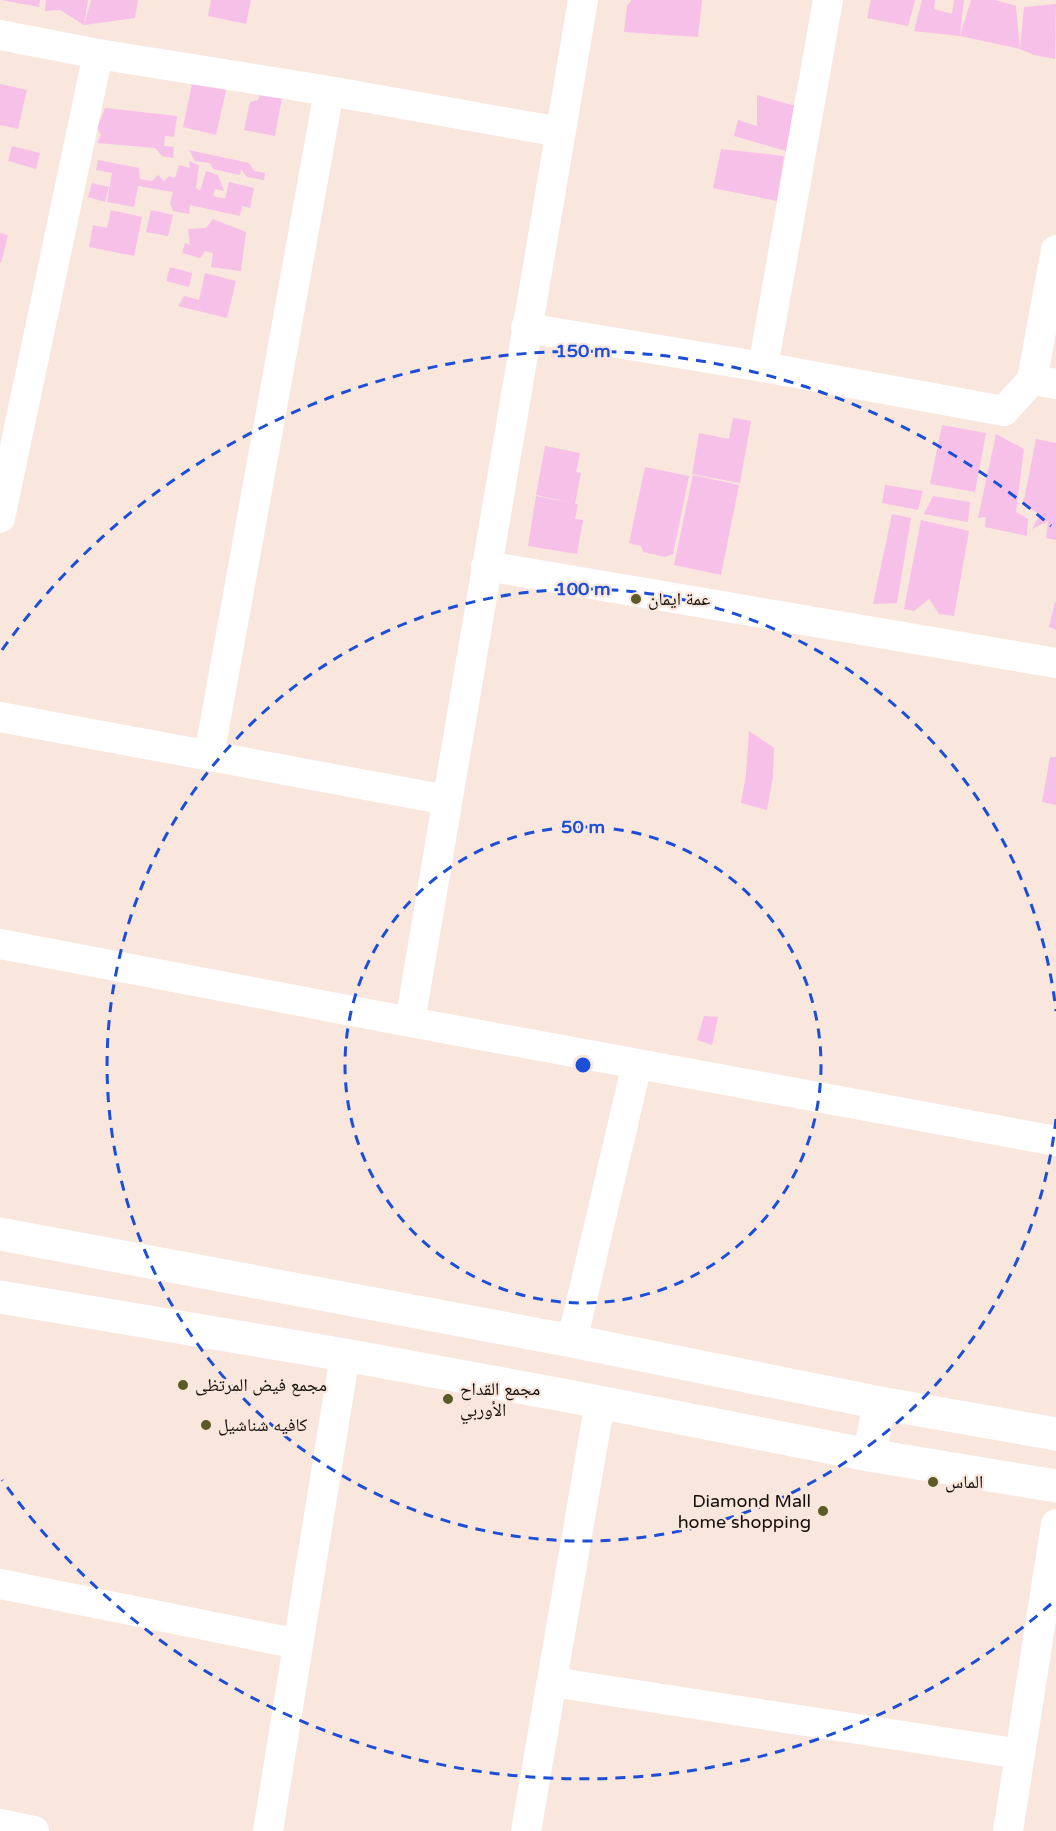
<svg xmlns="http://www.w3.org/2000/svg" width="1056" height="1831" font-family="'Varela Round','Noto Naskh Arabic',sans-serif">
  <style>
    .building { fill: #f7c0e9 }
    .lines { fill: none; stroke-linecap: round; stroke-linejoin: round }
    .minor { stroke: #fff; stroke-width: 30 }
    .tertiary { stroke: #fff; stroke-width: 33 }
    .ring { fill: none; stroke: #1d4ed8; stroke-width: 3; stroke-dasharray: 10 8 }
    .poi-dot { fill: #5c5a26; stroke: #f9e6dc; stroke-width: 2 }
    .labels { text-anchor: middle; stroke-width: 4.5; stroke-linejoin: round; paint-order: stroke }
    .poi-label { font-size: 18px; fill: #140e0a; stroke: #f9e6dc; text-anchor: start }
    .centre { fill: #1d4ed8; stroke: #f9e6dc; stroke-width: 3 }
    .ring-label { font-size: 18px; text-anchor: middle; font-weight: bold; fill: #1d4ed8; stroke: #f9e6dc; stroke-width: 4.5; stroke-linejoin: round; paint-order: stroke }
  </style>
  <rect width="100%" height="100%" fill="#f9e6dc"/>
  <path class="building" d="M 1,0 L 40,0 L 39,7 Z
    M 46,0 L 88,0 L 84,25 L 60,10 L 45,11 Z
    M 91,0 L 138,0 L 135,18 L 84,25 Z
    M 211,0 L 251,0 L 246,24 L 208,16 Z
    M 632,0 L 702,0 L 698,37 L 624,32 L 627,6 Z
    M 871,0 L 915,0 L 908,26 L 867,18 Z
    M 922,0 L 935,0 L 934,9 L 952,14 L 954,0 L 964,0 L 960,36 L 971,0 L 995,0 L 1016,6 L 1020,49 L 960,36 L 914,31 Z
    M 1056,4 L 1055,59 L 1034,55 L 1020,49 L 1024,7 Z
    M 204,77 L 228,82 L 216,135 L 183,127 L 192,84 L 202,86 Z
    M 0,84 L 27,90 L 18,129 L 0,125 Z
    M 261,88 L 283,92 L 275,136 L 244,130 L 250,102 L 258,100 Z
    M 757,95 L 799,107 L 786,151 L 734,136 L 738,120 L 757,126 Z
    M 105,108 L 177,116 L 174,137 L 165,136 L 164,146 L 174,147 L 173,158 L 162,156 L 155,148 L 97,143 L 101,135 L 97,128 Z
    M 12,146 L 40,153 L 36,169 L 8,161 Z
    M 721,149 L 784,156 L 777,201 L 713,188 Z
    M 189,150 L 249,163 L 254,171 L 265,173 L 264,180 L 247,177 L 241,169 L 240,175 L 213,169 L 210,163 L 195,161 Z
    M 98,160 L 139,168 L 140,179 L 152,181 L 158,175 L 164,181 L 169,176 L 175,178 L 179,165 L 190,168 L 189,161 L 199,165 L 196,188 L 200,191 L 206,171 L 218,175 L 224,191 L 215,189 L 213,196 L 225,199 L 229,182 L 254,188 L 250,208 L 242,206 L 240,216 L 190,205 L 189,214 L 173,211 L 170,203 L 173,192 L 138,186 L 134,207 L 107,202 L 112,173 L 96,170 Z
    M 92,183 L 109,187 L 105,202 L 88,197 Z
    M 111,210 L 142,217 L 134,256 L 89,247 L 93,225 L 107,228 Z
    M 151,210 L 173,215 L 168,236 L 146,232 Z
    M 213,219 L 246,232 L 241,271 L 211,267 L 213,253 L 205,251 L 200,258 L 182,253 L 185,243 L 190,245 L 188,229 L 206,228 Z
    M 0,233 L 8,235 L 1,263 L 0,263 Z
    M 170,267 L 192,273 L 189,287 L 166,281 Z
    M 205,273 L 236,281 L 227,318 L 178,306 L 184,296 L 199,300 Z
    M 733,418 L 751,421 L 740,483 L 692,474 L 699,433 L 729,439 Z
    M 942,425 L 986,433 L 975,492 L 930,484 Z
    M 996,434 L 1024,449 L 1016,512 L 1028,519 L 1027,536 L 985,527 L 986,517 L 978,518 Z
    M 1036,439 L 1056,443 L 1056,540 L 1046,538 L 1048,521 L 1032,529 L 1040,514 L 1023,505 Z
    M 545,446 L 580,453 L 576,472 L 581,473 L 575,504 L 578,504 L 575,519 L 583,520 L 577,554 L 528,546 L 536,496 L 569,502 L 536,495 Z
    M 645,467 L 689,476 L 673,554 L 665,557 L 643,552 L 641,546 L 629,543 Z
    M 693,475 L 739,485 L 721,575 L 674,565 Z
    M 885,485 L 923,491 L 918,510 L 882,503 Z
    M 933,496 L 970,502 L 968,522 L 924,514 Z
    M 892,514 L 911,518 L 897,603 L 873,604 Z
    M 921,520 L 969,531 L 954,616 L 939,614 L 929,599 L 914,611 L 904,609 Z
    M 1055,602 L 1056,602 L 1056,630 L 1049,627 Z
    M 749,731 L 774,748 L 773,777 L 767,810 L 741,803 L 746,775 Z
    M 1050,757 L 1056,757 L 1056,805 L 1042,802 Z
    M 704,1016 L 718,1017 L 712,1045 L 697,1040 Z"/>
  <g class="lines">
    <path class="minor" d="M 0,35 L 98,54 L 329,91 L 560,132
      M 1056,250 L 1032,380 L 1056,384
      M 526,328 L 763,367 L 1004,411 L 1032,380
      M 763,367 L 828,0
      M 0,518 L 98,54
      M 486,566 L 1056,663
      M 0,717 L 447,800
      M 209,756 L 329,91
      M 0,944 L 410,1022 L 1056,1141
      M 410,1022 L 583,0
      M 572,1341 L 637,1064
      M 0,1584 L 298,1644
      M 552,1682 L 1020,1754
      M 0,1824 L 34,1831
      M 268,1831 L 345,1355
      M 526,1831 L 600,1402
      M 1008,1831 L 1056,1524"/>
    <path class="tertiary" d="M 0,1234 L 572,1341 L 880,1403 L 1056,1434
      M 0,1297 L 345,1355 L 563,1395 L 869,1455 L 1056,1486
      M 869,1455 L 880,1403"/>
  </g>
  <g class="ring">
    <circle cx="583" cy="1065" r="238"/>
    <path d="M1056 1119A476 476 0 1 1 1056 1011"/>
    <path d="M1051 1604A714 714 0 0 1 2 1480M2 650A714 714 0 0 1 1051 526"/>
  </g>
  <g class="poi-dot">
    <circle cx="636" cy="599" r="6"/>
    <circle cx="183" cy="1385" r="6"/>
    <circle cx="448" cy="1399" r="6"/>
    <circle cx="206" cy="1425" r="6"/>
    <circle cx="933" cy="1482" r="6"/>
    <circle cx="823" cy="1511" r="6"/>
  </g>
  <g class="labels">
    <g class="poi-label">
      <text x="648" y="605">عمة ايمان</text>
      <text x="195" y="1391">مجمع فيض المرتظى</text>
      <text x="460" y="1395">مجمع القداح<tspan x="460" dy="21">الأوربي</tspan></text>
      <text x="218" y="1431">كافيه شناشيل</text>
      <text x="945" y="1488">الماس</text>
      <text x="811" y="1507" text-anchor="end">Diamond Mall<tspan x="811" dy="21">home shopping</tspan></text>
    </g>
  </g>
  <circle cx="583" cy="1065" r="9" class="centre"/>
  <g class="ring-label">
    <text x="583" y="357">150 m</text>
    <text x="583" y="595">100 m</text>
    <text x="583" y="833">50 m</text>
  </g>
</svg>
